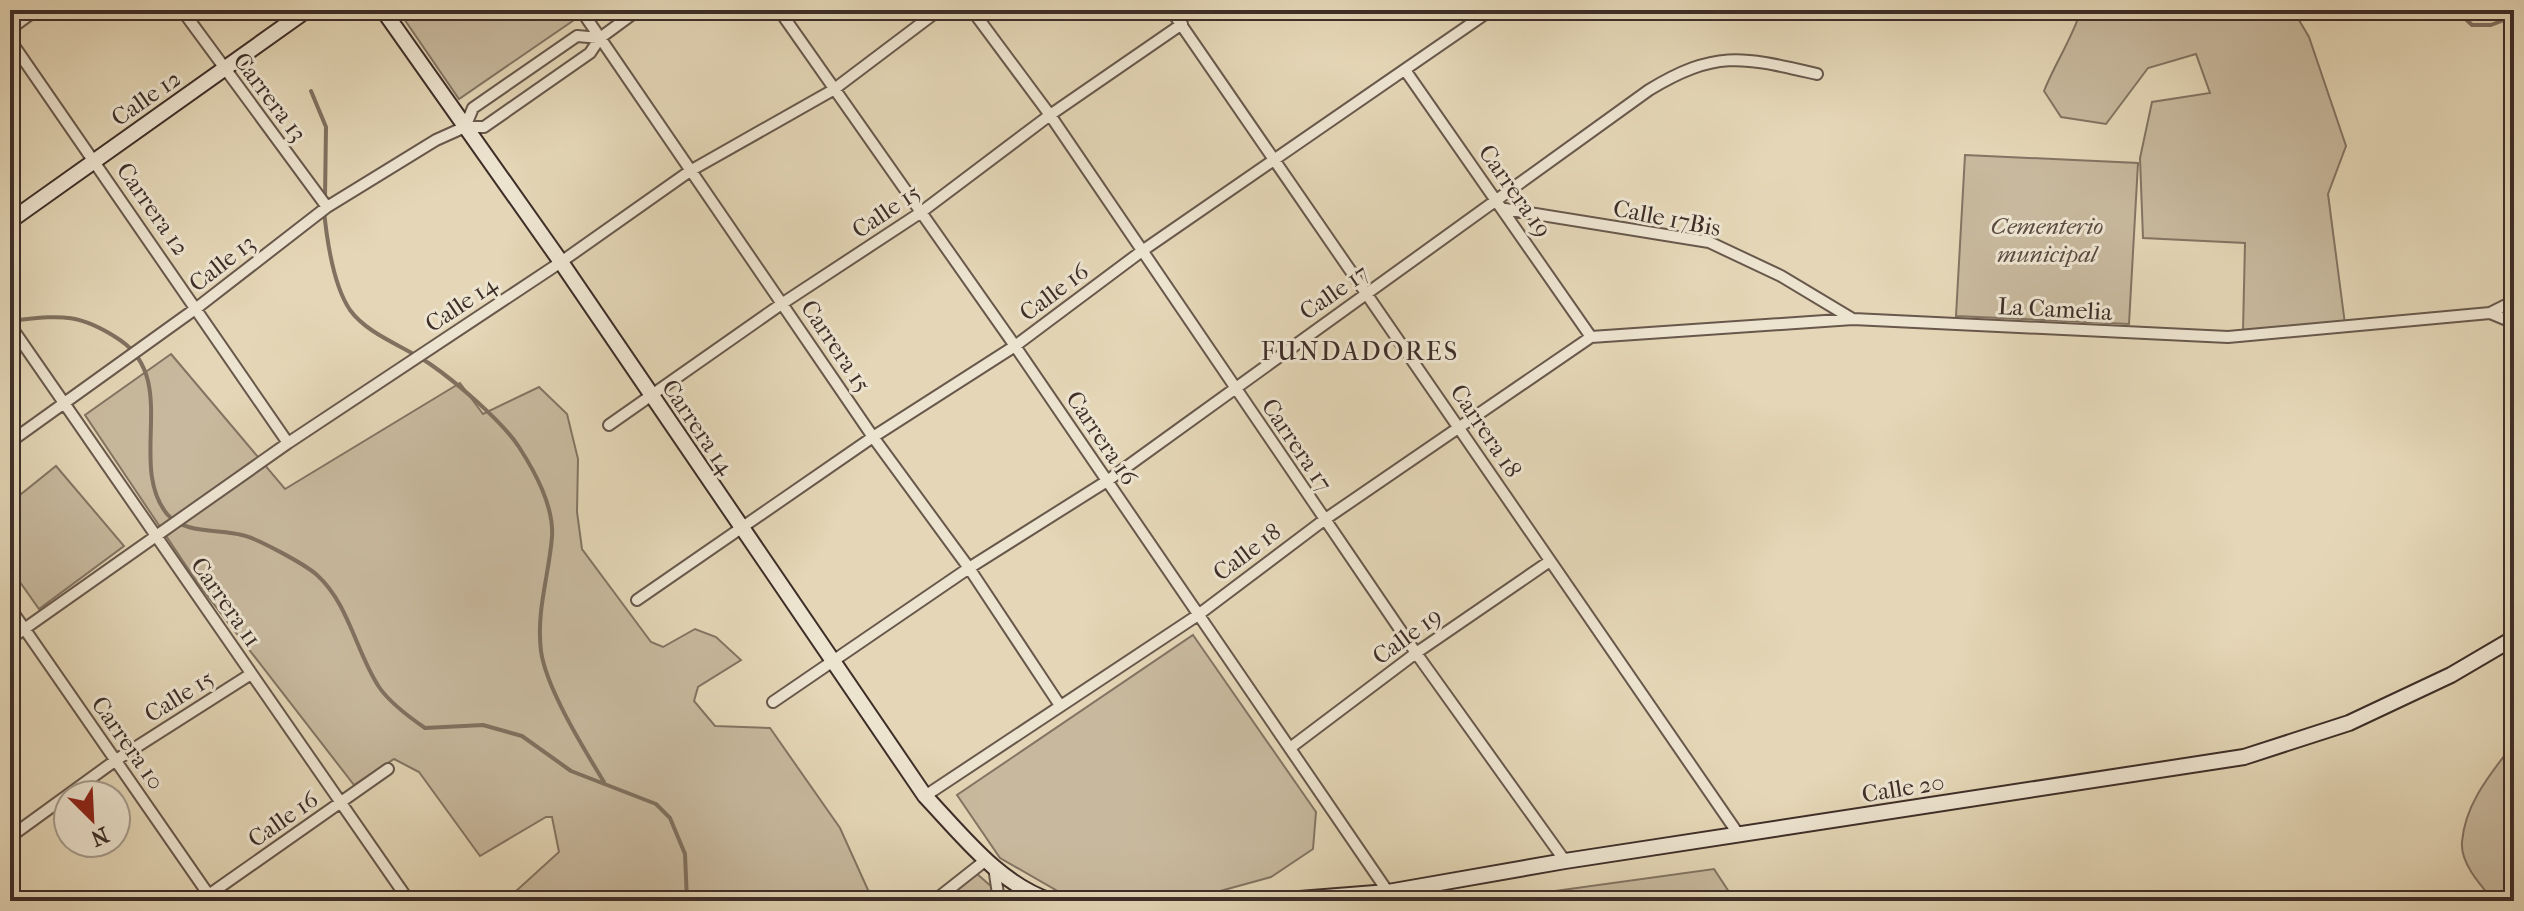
<svg xmlns="http://www.w3.org/2000/svg" width="2524" height="911" font-family="'IM FELL French Canon',serif">
  <style>
    .green { fill: #c8b99e; stroke: #837463; stroke-width: 2 }
    .lines { fill: none; stroke-linecap: round; stroke-linejoin: round }
    .stream { stroke: #807160; stroke-width: 4 }
    .street-casing { stroke: #68584c; stroke-width: 14 }
    .secondary-casing { stroke: #3e2e28; stroke-width: 18 }
    .street { stroke: #ede4d0; stroke-width: 10 }
    .secondary { stroke: #ede4d0; stroke-width: 14 }
    .labels { text-anchor: middle; stroke-width: 6; stroke-linejoin: round; paint-order: stroke }
    .street-label { font-size: 24px; fill: #3e2e28; stroke: #ede4d0 }
    .park-label { font-size: 24px; font-style: italic; fill: #5a4a40; stroke: #ede4d0 }
    .neighbourhood-label { font-size: 26px; letter-spacing: 2px; fill: #3e2e28; stroke: #ede4d0 }
  </style>
  <rect width="100%" height="100%" fill="#e4d6b6"/>
  <filter id="stains"><feTurbulence type="fractalNoise" baseFrequency=".0025" numOctaves="4"/><feColorMatrix values="0 0 0 0 .2 0 0 0 0 .09 0 0 0 0 .02 0 0 0 .5 -.17"/></filter>
  <radialGradient id="worn" r=".72"><stop offset=".6" stop-color="#630" stop-opacity="0"/><stop offset="1" stop-color="#630" stop-opacity=".3"/></radialGradient>
  <path class="green" d="M 398,10 L 571,10 L 577,18 L 459,99 Z
    M 2081,10 L 2293,10 L 2309,37 L 2346,146 L 2328,194 L 2345,324 L 2243,331 L 2245,243 L 2143,238 L 2140,158 L 2152,102 L 2210,93 L 2196,54 L 2148,68 L 2106,124 L 2061,117 L 2044,91 C 2055,63 2072,39 2081,10 Z
    M 1965,155 L 2138,163 L 2129,324 L 1956,316 Z
    M 171,354 L 285,489 L 460,383 L 483,414 L 539,387 L 567,414 L 578,459 L 577,512 L 582,549 L 651,642 L 663,647 L 695,629 L 716,637 L 741,660 L 698,687 L 694,701 L 715,726 L 770,728 L 840,828 L 873,901 L 505,901 L 559,852 L 552,817 L 546,817 L 480,856 L 419,772 L 394,759 L 354,785 L 199,585 L 85,415 Z
    M 56,466 L 124,546 L 39,609 L 10,568 L 10,503 Z
    M 1193,635 L 1316,812 L 1313,849 L 1271,877 L 1184,901 L 1075,901 L 1000,858 L 957,795 Z
    M 2514,743 L 2514,901 L 2494,901 C 2481,886 2460,863 2462,842 C 2465,803 2492,772 2514,743 Z
    M 1714,869 L 1735,901 L 1483,901 Z
    M 976,873 L 1008,901 L 941,901 Z"/>
  <g class="lines">
    <path class="stream" d="M 2456,10 L 2472,25 L 2491,25 L 2514,16
      M 311,91 L 326,127 L 325,198
      M 324,211 C 327,241 333,285 350,310 C 368,335 406,347 430,364 C 456,382 502,421 519,447 C 535,472 554,506 552,537 C 549,575 536,611 541,651 C 546,688 584,749 604,782
      M 10,321 C 58,316 77,311 120,340 C 180,381 127,464 167,514 C 183,534 220,529 242,535 C 257,538 306,565 317,575 C 349,604 356,652 379,687 C 390,703 409,717 425,728 L 483,725 L 522,736 L 571,771 L 656,804 L 670,818 L 685,854 L 687,901"/>
    <g class="street-casing">
      <path id="street" d="M 182,10 L 327,207
        M 581,10 L 873,437 L 969,568 L 1059,704
        M 779,10 L 1015,346 L 1388,892
        M 972,10 L 1050,115 L 1416,653 L 1565,861
        M 1171,10 L 1739,835
        M 10,29 L 36,10
        M 10,40 L 288,443
        M 1405,70 L 1591,337
        M 465,127 L 473,108 L 577,36 L 600,38
        M 1505,209 L 1709,242 L 1781,276 L 1851,318
        M 2490,313 L 2514,323
        M 10,325 L 409,901
        M 1591,337 L 1853,319 L 2228,337 L 2490,313 L 2514,301
        M 609,425 L 783,303 L 920,213 L 1050,115 L 1182,24
        M 10,442 L 198,307 L 327,207 L 436,140 L 465,127 L 484,127 L 590,53 L 600,38 L 638,10
        M 637,600 L 873,437 L 1015,346 L 1142,251 L 1491,10
        M 10,608 L 213,901
        M 10,639 L 288,443 L 561,262 L 690,171 L 833,90 L 939,10
        M 773,702 L 969,568 L 1107,481 L 1649,90 C 1717,49 1743,57 1817,74
        M 1290,748 L 1416,653 L 1550,561
        M 925,796 L 1198,615 L 1324,520 L 1591,337
        M 10,837 L 116,760 L 251,674
        M 994,867 L 999,901
        M 10,889 L 19,901
        M 200,901 L 388,769
        M 934,901 L 986,860"/>
    </g>
    <g class="secondary-casing">
      <path id="secondary" d="M 383,10 L 561,262 L 925,796 C 962,835 999,884 1051,901
        M 10,221 L 307,10
        M 1274,901 L 1388,892 L 1565,861 L 2244,757 L 2349,723 L 2451,675 L 2514,638"/>
    </g>
    <use href="#street" class="street"/>
    <use href="#secondary" class="secondary"/>
  </g>
  <g class="labels">
    <g class="street-label">
      <text transform="translate(270 97) rotate(53)" y="8">Carrera 13</text>
      <text transform="translate(146 98) rotate(-35)" y="8">Calle 12</text>
      <text transform="translate(1515 191) rotate(55)" y="8">Carrera 19</text>
      <text transform="translate(153 209) rotate(55)" y="8">Carrera 12</text>
      <text transform="translate(886 211) rotate(-34)" y="8">Calle 15</text>
      <text transform="translate(1667 218) rotate(11)" y="8">Calle 17Bis</text>
      <text transform="translate(222 263) rotate(-38)" y="8">Calle 13</text>
      <text transform="translate(1054 292) rotate(-37)" y="8">Calle 16</text>
      <text transform="translate(1334 292) rotate(-35)" y="8">Calle 17</text>
      <text transform="translate(461 304) rotate(-34)" y="8">Calle 14</text>
      <text transform="translate(2055 309) rotate(3)" y="8">La Camelia</text>
      <text transform="translate(836 346) rotate(56)" y="8">Carrera 15</text>
      <text transform="translate(698 427) rotate(56)" y="8">Carrera 14</text>
      <text transform="translate(1486 431) rotate(56)" y="8">Carrera 18</text>
      <text transform="translate(1102 438) rotate(56)" y="8">Carrera 16</text>
      <text transform="translate(1297 445) rotate(56)" y="8">Carrera 17</text>
      <text transform="translate(1247 552) rotate(-37)" y="8">Calle 18</text>
      <text transform="translate(226 602) rotate(55)" y="8">Carrera 11</text>
      <text transform="translate(1407 636) rotate(-36)" y="8">Calle 19</text>
      <text transform="translate(179 696) rotate(-32)" y="8">Calle 15</text>
      <text transform="translate(128 743) rotate(55)" y="8">Carrera 10</text>
      <text transform="translate(1903 788) rotate(-9)" y="8">Calle 20</text>
      <text transform="translate(283 819) rotate(-35)" y="8">Calle 16</text>
    </g>
    <g class="park-label">
      <text x="2047" y="234">Cementerio<tspan x="2047" dy="28">municipal</tspan></text>
    </g>
    <g class="neighbourhood-label">
      <text x="1360" y="360">FUNDADORES</text>
    </g>
  </g>
  <rect width="2524" height="911" fill="none" stroke="#e4d6b6" stroke-width="40"/>
  <rect x="12" y="12" width="2500" height="887" fill="none" stroke="#3e2e28" stroke-width="4"/>
  <rect x="20" y="20" width="2484" height="871" fill="none" stroke="#3e2e28" stroke-width="2"/>
  <g transform="translate(92 819) rotate(156)"><circle r="38" fill="#ede4d0" stroke="#a79b8d" stroke-width="2"/>
  <path d="M0-6L14 30L0 20L-14 30Z" fill="#8f2418"/>
  <text y="-12" font-size="22" font-weight="bold" text-anchor="middle" fill="#3e2e28">N</text>
  </g>
  <rect width="100%" height="100%" filter="url(#stains)"/>
  <rect width="100%" height="100%" fill="url(#worn)"/>
</svg>
